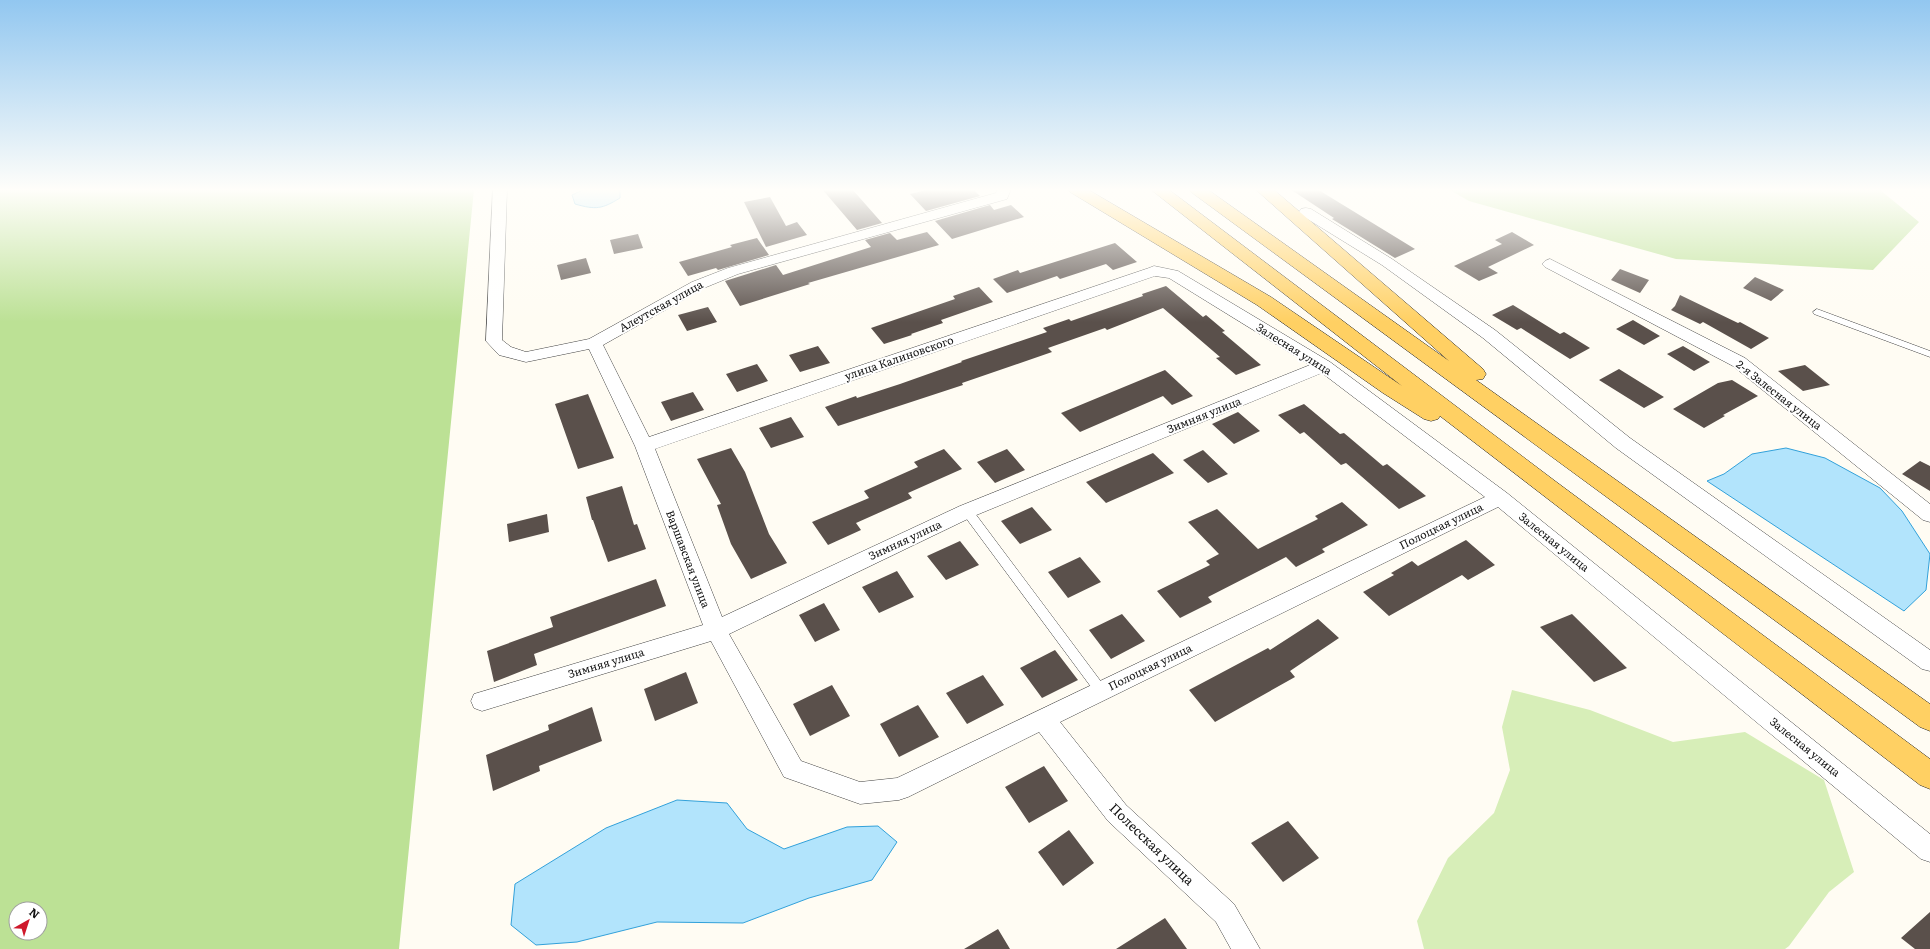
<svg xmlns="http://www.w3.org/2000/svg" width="1930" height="949" font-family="Literata,serif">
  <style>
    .green { fill: #d7eeb8 }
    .forest { fill: #bce195; fill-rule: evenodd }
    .water { fill: #b2e4fc; stroke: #32a1da }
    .building { fill: #5a504b }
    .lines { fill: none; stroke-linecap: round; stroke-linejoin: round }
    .lane-casing { stroke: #434343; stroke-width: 1 }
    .street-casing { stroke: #434343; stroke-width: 1 }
    .primary-casing { stroke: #212121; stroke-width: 1 }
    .lane { fill: #fff; fill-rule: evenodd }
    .street { fill: #fff; fill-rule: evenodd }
    .primary { fill: #ffd063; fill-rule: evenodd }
    .labels { text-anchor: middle; stroke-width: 4; stroke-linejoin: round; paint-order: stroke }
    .street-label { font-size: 11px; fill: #101010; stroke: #fff }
    .near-street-label { font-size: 13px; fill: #101010; stroke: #fff }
  </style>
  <rect width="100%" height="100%" fill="#fffcf3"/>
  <path class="green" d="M 1512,690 L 1590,710 L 1673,742 L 1745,732 L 1824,780 L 1854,872 L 1829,892 L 1789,946 L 1785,949 L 1424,949 L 1417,921 L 1448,858 L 1494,813 L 1510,770 L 1502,727 Z"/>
  <path class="forest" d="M 0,189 L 474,189 L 399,949 L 0,949 ZM 16,909 L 40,909 L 40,933 L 16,933 Z
    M 1448,189 L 1879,189 L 1919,222 L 1873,270 L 1676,259 L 1469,201 Z"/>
  <path class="water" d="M 585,189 L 620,189 L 620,198 C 602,209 596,210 575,204 L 572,195 Z
    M 1786,448 L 1825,458 L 1880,488 L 1902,511 L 1930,554 L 1926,590 L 1904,611 L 1707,481 L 1724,474 L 1752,454 Z
    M 677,800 L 727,803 L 747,829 L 784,849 L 847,827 L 878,826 L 897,842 L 872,880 L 809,898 L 743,923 L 657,922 L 577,942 L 536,945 L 511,925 L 515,884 L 606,828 Z"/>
  <path class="building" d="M 822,189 L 852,189 L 882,223 L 857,230 Z
    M 930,189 L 973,189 L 980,196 L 926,211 L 910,194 Z
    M 1290,189 L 1317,189 L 1415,249 L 1395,258 L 1332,219 L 1334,218 Z
    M 770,197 L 786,226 L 797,222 L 807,235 L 766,247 L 744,202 Z
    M 990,205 L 994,210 L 1011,205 L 1024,217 L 952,239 L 935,221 Z
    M 927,232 L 939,245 L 808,283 L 810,284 L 740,306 L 725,281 L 776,265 L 783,275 L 871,247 L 865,240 L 890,233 L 897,240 Z
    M 1512,232 L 1534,245 L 1488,267 L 1498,273 L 1479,281 L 1454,266 L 1502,244 L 1495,240 Z
    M 638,234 L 643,248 L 614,254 L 610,240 Z
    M 757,238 L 769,255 L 718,270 L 716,268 L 688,276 L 679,262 L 732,247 L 730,245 Z
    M 1115,243 L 1137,262 L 1113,270 L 1106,264 L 1060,279 L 1057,276 L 1007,293 L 993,279 L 1018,270 L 1020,273 Z
    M 586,258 L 591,273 L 561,280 L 557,265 Z
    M 1620,269 L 1649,280 L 1640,293 L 1611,280 Z
    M 1755,277 L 1784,290 L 1771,301 L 1743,288 Z
    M 1166,286 L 1203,317 L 1206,315 L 1225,331 L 1222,332 L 1261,365 L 1236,375 L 1216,358 L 1220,357 L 1163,308 L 1107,330 L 1105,328 L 1048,348 L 1052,352 L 962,383 L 963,385 L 838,426 L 825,407 L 856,396 L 857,398 L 900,384 L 962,362 L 961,361 L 1047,332 L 1043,328 L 1069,319 L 1071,321 L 1143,296 L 1142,294 Z
    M 979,287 L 993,302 L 941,320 L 943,323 L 911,334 L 912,335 L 884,344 L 871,328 L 955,299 L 953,296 Z
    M 1680,295 L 1738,323 L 1740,322 L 1769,338 L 1751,349 L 1703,322 L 1700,324 L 1671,310 L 1675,306 Z
    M 1513,305 L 1560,334 L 1564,332 L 1590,348 L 1570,359 L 1521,328 L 1517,330 L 1492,315 Z
    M 708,307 L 717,322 L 687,331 L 678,315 Z
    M 1633,320 L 1638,323 L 1660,336 L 1644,345 L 1616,329 Z
    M 818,346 L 830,363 L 800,372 L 789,355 Z
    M 1683,346 L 1710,362 L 1694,371 L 1667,354 Z
    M 757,364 L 768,381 L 737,392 L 726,374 Z
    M 1805,365 L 1830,385 L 1803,391 L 1778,371 Z
    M 1619,369 L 1664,397 L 1644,408 L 1599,380 Z
    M 1165,370 L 1193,396 L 1172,405 L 1163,396 L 1080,432 L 1061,413 Z
    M 1732,380 L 1758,396 L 1723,415 L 1725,416 L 1704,428 L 1673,409 L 1718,383 Z
    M 693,392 L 704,410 L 671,421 L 661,402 Z
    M 588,394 L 614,458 L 578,469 L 555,404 Z
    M 1304,404 L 1340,434 L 1344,433 L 1383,466 L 1387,464 L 1426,496 L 1399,509 L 1346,463 L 1341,465 L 1304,432 L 1300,434 L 1278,415 Z
    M 1238,412 L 1260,431 L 1234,444 L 1212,424 Z
    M 791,417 L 804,437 L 771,448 L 759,428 Z
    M 731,448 L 745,472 L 769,534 L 787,563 L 751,579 L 731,544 L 717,505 L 721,504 L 697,459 Z
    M 944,449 L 962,469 L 908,493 L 912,498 L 856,523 L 861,530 L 828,545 L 812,522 L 869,498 L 864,491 L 918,467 L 914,462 Z
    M 1007,449 L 1025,470 L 995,483 L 977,462 Z
    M 1203,450 L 1228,474 L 1208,483 L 1183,460 Z
    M 1153,453 L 1174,473 L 1106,503 L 1086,482 Z
    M 1920,461 L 1930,466 L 1930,491 L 1902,474 Z
    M 622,486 L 634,525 L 637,524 L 646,549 L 608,562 L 593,520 L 592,520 L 586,497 Z
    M 1342,502 L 1368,525 L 1322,549 L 1325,552 L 1296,567 L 1286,557 L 1208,597 L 1212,602 L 1180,618 L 1157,591 L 1210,565 L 1206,561 L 1219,554 L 1188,522 L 1217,509 L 1258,549 L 1318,519 L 1315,516 Z
    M 1032,507 L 1052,530 L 1020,544 L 1001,521 Z
    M 547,514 L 549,532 L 509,542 L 507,524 Z
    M 1466,540 L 1495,565 L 1468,580 L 1462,575 L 1389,616 L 1363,592 L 1394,575 L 1391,573 L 1412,561 L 1418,566 Z
    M 960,541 L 979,565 L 946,580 L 927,556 Z
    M 1080,557 L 1101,582 L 1068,598 L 1048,572 Z
    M 897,571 L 914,597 L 879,613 L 862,587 Z
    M 656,579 L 666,606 L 534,654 L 537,665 L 494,682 L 487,651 L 553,627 L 550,617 Z
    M 824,603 L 840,630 L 815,642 L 799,615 Z
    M 1122,614 L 1145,641 L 1111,659 L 1089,630 Z
    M 1572,614 L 1627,668 L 1594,682 L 1540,627 Z
    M 1318,619 L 1339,638 L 1290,671 L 1295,677 L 1215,722 L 1189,690 L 1268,648 L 1270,650 Z
    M 1055,650 L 1078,680 L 1042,698 L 1020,668 Z
    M 686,672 L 698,703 L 655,721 L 644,689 Z
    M 983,675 L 1004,705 L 967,724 L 946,693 Z
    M 832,685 L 850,716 L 810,736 L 793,704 Z
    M 918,705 L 939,737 L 899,757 L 880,724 Z
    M 592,707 L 602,741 L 539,766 L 540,771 L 493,791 L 486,755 L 549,730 L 548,725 Z
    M 1044,766 L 1068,801 L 1029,823 L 1005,787 Z
    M 1288,821 L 1319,858 L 1283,882 L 1251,843 Z
    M 1069,830 L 1094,863 L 1063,886 L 1038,852 Z
    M 1930,912 L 1930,949 L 1915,949 L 1901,938 Z
    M 1165,918 L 1187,949 L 1116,949 Z
    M 998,929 L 1010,949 L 964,949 Z"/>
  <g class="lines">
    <g class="lane-casing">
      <path id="lane" d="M 1817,309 L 1930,351 L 1930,357 L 1814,314 L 1813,312 Z
        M 967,507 L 971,508 L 1105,687 L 1107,691 L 1105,695 L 1101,696 L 1097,695 L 963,514 L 962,511 L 963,508 Z"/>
    </g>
    <g class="street-casing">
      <path id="street" d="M 493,189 L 507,189 L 502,340 L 511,347 L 526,352 L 589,339 L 692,282 L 728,268 L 996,193 L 997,189 L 1011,189 L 1007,199 L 738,274 L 704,288 L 603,345 L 649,437 L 1149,268 L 1154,266 L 1178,271 L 1330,362 L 1507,493 L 1930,834 L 1930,862 L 1921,859 L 1498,507 L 1060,722 L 1126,805 L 1234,904 L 1260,949 L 1231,949 L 1216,922 L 1108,821 L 1039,732 L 908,797 L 899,800 L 860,804 L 784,777 L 711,641 L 482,711 L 474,708 L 471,701 L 474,694 L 703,625 L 635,446 L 589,349 L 526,362 L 499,355 L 486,341 ZM 1155,276 L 1169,278 L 1310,365 L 960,506 L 722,617 L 655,449 ZM 1322,373 L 1485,497 L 897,778 L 860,782 L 801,761 L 729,634 L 974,516 Z
        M 1306,208 L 1311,209 L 1392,259 L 1495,330 L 1630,438 L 1930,650 L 1930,671 L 1922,669 L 1616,448 L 1483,338 L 1382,265 L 1301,215 L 1299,212 L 1301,209 Z
        M 1550,259 L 1745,358 L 1930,504 L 1930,522 L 1923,520 L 1733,366 L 1545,267 L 1542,264 L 1545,261 Z"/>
    </g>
    <g class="primary-casing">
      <path id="primary" d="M 1068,189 L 1087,189 L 1271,297 L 1402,386 L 1150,189 L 1168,189 L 1555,481 L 1930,759 L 1930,789 L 1920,785 L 1440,416 L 1438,419 L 1431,421 L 1424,419 L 1383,393 L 1257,305 L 1070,192 Z
        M 1189,189 L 1207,189 L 1449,361 L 1255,189 L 1273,189 L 1483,369 L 1486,374 L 1483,379 L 1476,380 L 1930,704 L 1930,731 L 1920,727 L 1191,192 Z"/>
    </g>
    <use href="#lane" class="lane"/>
    <use href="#street" class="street"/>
    <use href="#primary" class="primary"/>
  </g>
  <linearGradient id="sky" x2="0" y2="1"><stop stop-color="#92c7f0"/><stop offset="0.59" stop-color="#fffefa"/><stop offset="1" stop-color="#fffefa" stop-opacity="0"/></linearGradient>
  <rect width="1930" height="322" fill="url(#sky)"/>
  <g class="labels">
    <g class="street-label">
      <text transform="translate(661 306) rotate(-29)" y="4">Алеутская улица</text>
      <text transform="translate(1294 349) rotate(32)" y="4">Залесная улица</text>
      <text transform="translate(899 358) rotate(-19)" y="4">улица Калиновского</text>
      <text transform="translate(1779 395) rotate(38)" y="4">2-я Залесная улица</text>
      <text transform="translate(1204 415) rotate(-22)" y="4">Зимняя улица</text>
      <text transform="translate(1441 526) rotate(-26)" y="4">Полоцкая улица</text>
      <text transform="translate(905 540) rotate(-25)" y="4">Зимняя улица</text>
      <text transform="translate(1554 542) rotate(39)" y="4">Залесная улица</text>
      <text transform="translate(688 559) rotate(69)" y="4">Варшавская улица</text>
      <text transform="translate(606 663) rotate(-17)" y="4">Зимняя улица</text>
      <text transform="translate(1150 667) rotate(-26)" y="4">Полоцкая улица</text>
      <text transform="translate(1805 747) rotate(39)" y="4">Залесная улица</text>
    </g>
    <g class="near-street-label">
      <text transform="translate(1152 844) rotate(44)" y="5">Полесская улица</text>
    </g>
  </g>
  <g transform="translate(28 921) rotate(39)"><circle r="19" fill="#ffffff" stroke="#9f9f9f"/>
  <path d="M0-3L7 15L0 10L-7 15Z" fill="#cf192c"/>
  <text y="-6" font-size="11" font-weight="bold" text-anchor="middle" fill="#101010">N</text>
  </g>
</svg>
